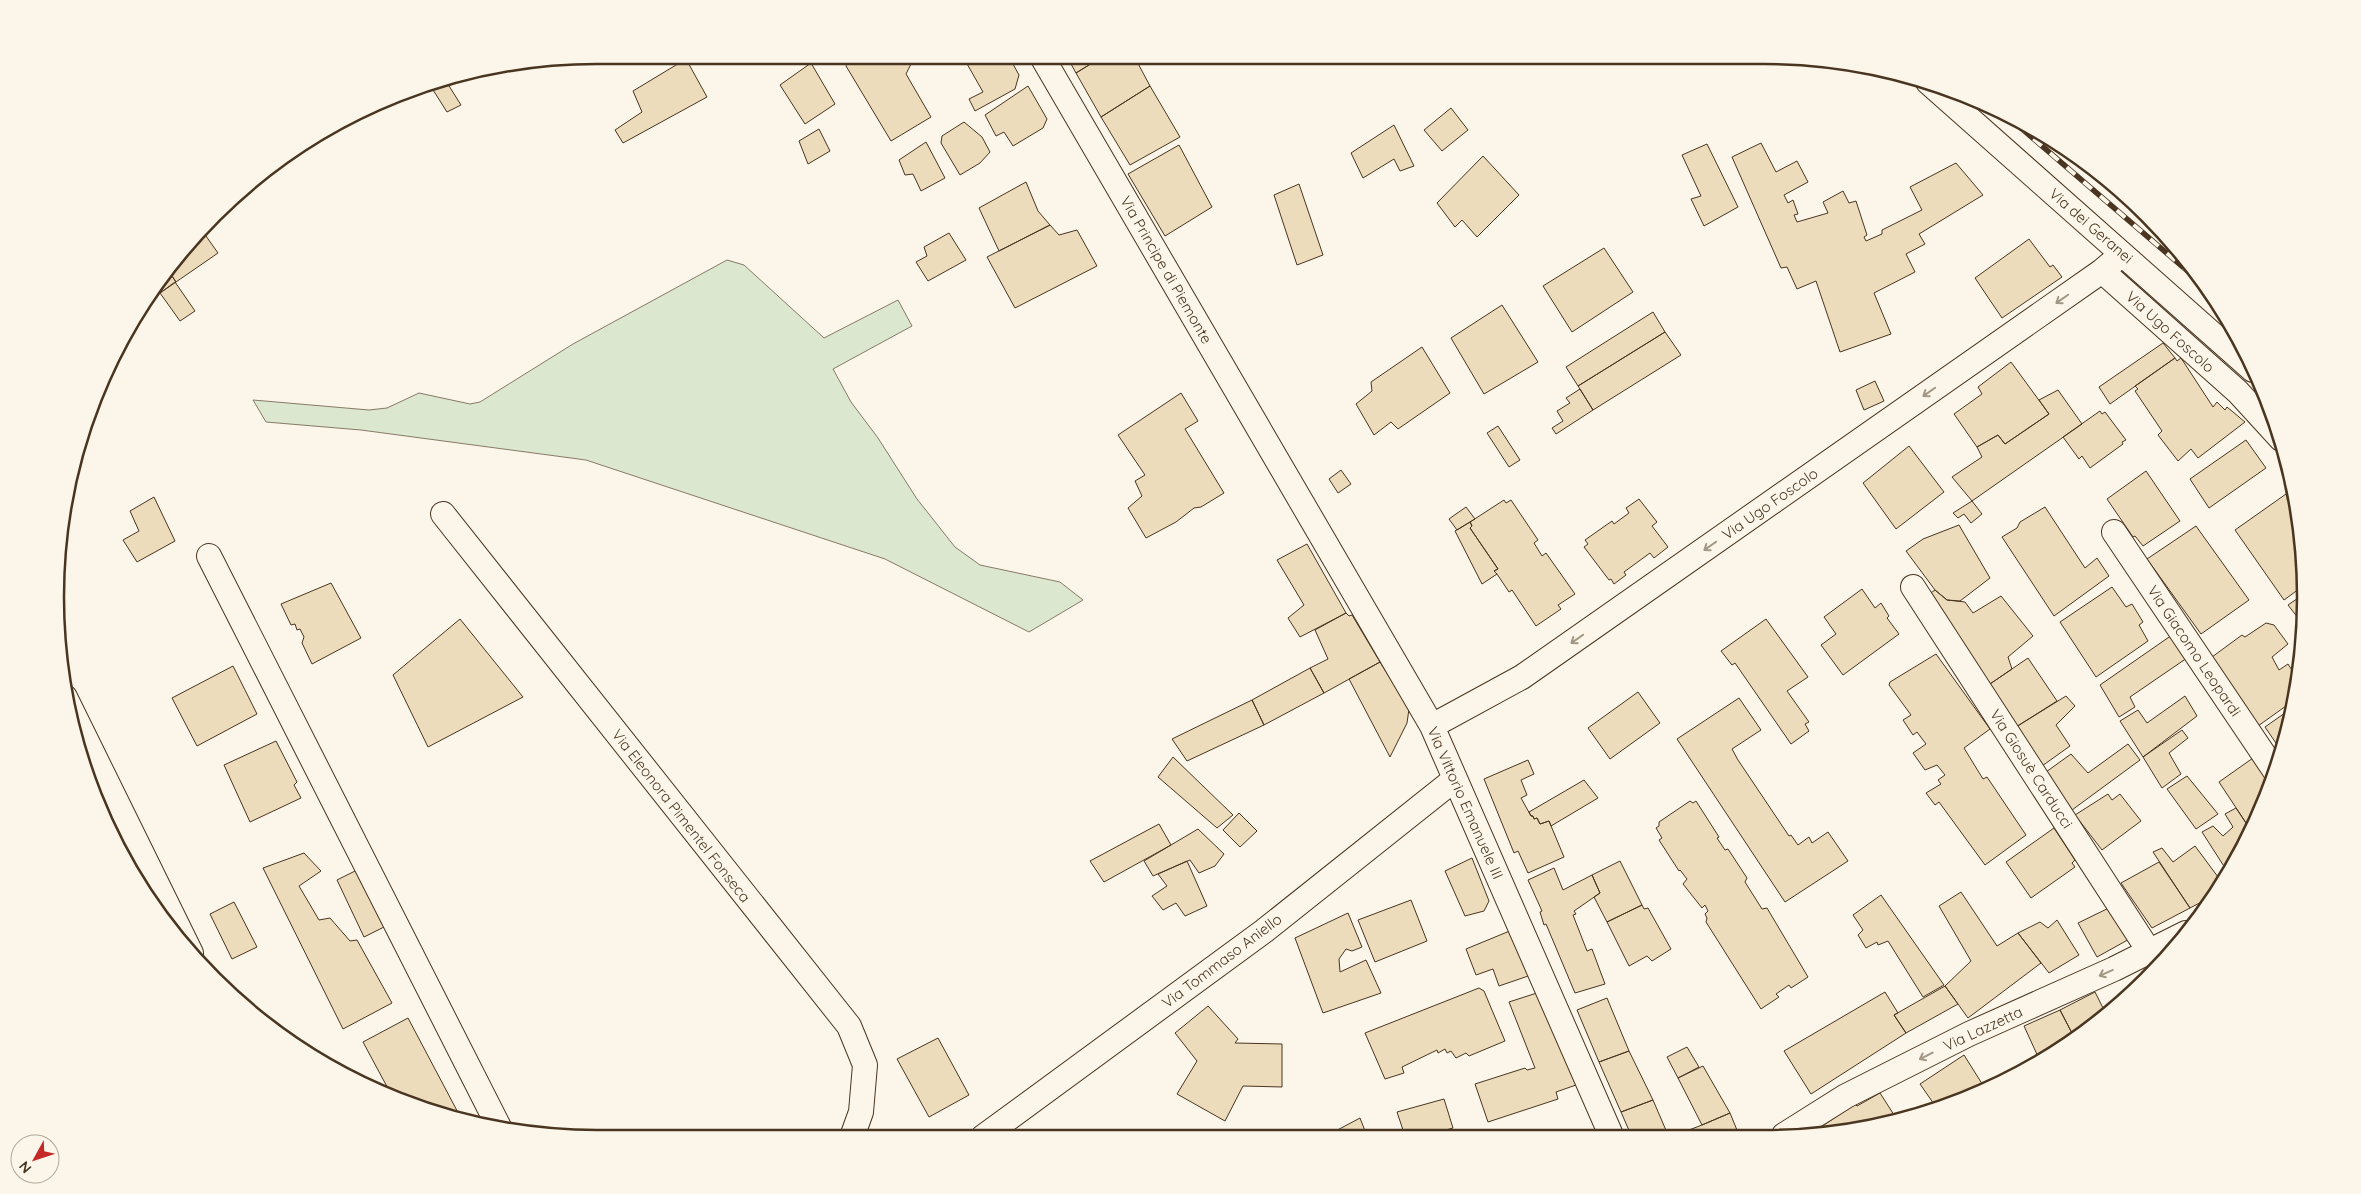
<svg xmlns="http://www.w3.org/2000/svg" width="2361" height="1194" font-family="Quicksand,sans-serif">
  <style>
    .green { fill: #dce7d0; stroke: #887966 }
    .building { fill: #ecdcbc; stroke: #4a3520 }
    .lines { fill: none; stroke-linecap: round; stroke-linejoin: round }
    .minor-casing { stroke: #4a3520; stroke-width: 26 }
    .minor { stroke: #fbf6e9; stroke-width: 24 }
    .rail-casing { stroke: #4a3520; stroke-width: 5.5 }
    .rail { stroke: #fbf6e9; stroke-width: 4; stroke-dasharray: 11; stroke-linecap: butt }
    .oneway { stroke: #a29684 }
    .labels { text-anchor: middle; stroke-width: 4; stroke-linejoin: round; paint-order: stroke }
    .street-label { font-size: 15px; fill: #4a3520; stroke: #fbf6e9 }
    .rim { fill: none; stroke: #4a3520; stroke-width: 2.5 }
  </style>
  <rect width="100%" height="100%" fill="#fbf6e9"/>
  <path class="green" d="M 727,260 L 744,265 L 824,338 L 898,300 L 912,326 L 833,369 L 851,402 L 878,438 L 917,499 L 955,547 L 980,565 L 1060,582 L 1083,600 L 1029,632 L 885,559 L 586,460 L 361,430 L 266,422 L 253,400 L 369,410 L 387,408 L 419,393 L 470,404 L 480,402 L 573,344 Z"/>
  <path class="building" d="M 848,55 L 912,55 L 914,58 L 906,74 L 931,117 L 891,141 L 846,66 Z
    M 962,55 L 1008,55 L 1019,75 L 1015,89 L 975,111 L 969,99 L 983,92 Z
    M 1066,55 L 1105,55 L 1076,73 Z
    M 1105,55 L 1134,56 L 1150,86 L 1101,117 L 1076,73 Z
    M 686,59 L 707,97 L 623,143 L 615,130 L 642,112 L 633,91 Z
    M 811,63 L 835,104 L 805,124 L 780,85 Z
    M 444,78 L 461,105 L 447,112 L 428,82 Z
    M 1028,86 L 1047,119 L 1043,128 L 1013,146 L 1004,132 L 996,136 L 985,115 Z
    M 1150,86 L 1180,137 L 1130,165 L 1101,117 Z
    M 1451,108 L 1468,130 L 1442,151 L 1424,130 Z
    M 964,122 L 982,137 L 990,152 L 980,163 L 960,175 L 941,143 L 942,136 Z
    M 1394,125 L 1414,166 L 1400,171 L 1394,159 L 1363,178 L 1351,153 Z
    M 819,129 L 830,151 L 808,164 L 799,141 Z
    M 926,142 L 945,178 L 921,191 L 913,174 L 905,175 L 899,160 Z
    M 1761,143 L 1776,172 L 1797,161 L 1808,182 L 1784,195 L 1788,203 L 1793,200 L 1798,214 L 1794,215 L 1797,222 L 1828,213 L 1823,202 L 1843,191 L 1849,203 L 1856,201 L 1867,235 L 1864,237 L 1866,241 L 1882,234 L 1882,230 L 1922,210 L 1910,187 L 1956,163 L 1983,195 L 1919,234 L 1925,244 L 1906,254 L 1915,272 L 1874,293 L 1891,334 L 1840,352 L 1816,281 L 1797,289 L 1787,267 L 1781,268 L 1732,157 Z
    M 1707,144 L 1738,207 L 1704,226 L 1691,199 L 1701,196 L 1682,155 Z
    M 1179,145 L 1212,207 L 1165,236 L 1128,174 Z
    M 1483,156 L 1519,195 L 1477,237 L 1462,220 L 1455,227 L 1437,203 Z
    M 1026,182 L 1038,211 L 1050,225 L 999,251 L 979,208 Z
    M 1299,184 L 1323,255 L 1297,265 L 1274,195 Z
    M 1050,225 L 1059,235 L 1077,230 L 1097,266 L 1015,308 L 987,257 Z
    M 201,229 L 218,253 L 176,282 L 168,270 L 189,240 Z
    M 949,233 L 966,260 L 928,281 L 916,262 L 927,256 L 924,247 Z
    M 2029,239 L 2050,267 L 2053,265 L 2062,277 L 2002,318 L 1975,278 Z
    M 1604,248 L 1633,292 L 1572,332 L 1543,286 Z
    M 168,270 L 176,282 L 160,293 L 156,287 Z
    M 175,282 L 195,311 L 180,321 L 160,293 Z
    M 1502,305 L 1538,362 L 1484,394 L 1451,338 Z
    M 1653,312 L 1665,332 L 1578,386 L 1566,367 Z
    M 1665,332 L 1681,355 L 1593,410 L 1578,386 Z
    M 2163,343 L 2175,358 L 2110,404 L 2099,387 Z
    M 1422,347 L 1450,393 L 1398,429 L 1391,422 L 1374,435 L 1356,404 L 1372,391 L 1371,382 Z
    M 2175,358 L 2177,361 L 2181,358 L 2213,407 L 2217,402 L 2225,410 L 2227,407 L 2245,422 L 2198,458 L 2191,449 L 2178,461 L 2158,435 L 2162,431 L 2135,391 L 2138,389 L 2135,386 Z
    M 2011,362 L 2049,414 L 2005,444 L 1998,435 L 1977,447 L 1954,414 L 1982,394 L 1978,387 Z
    M 1875,381 L 1884,401 L 1864,410 L 1856,390 Z
    M 1580,389 L 1593,410 L 1556,434 L 1552,428 L 1563,421 L 1557,411 L 1570,403 L 1566,398 Z
    M 2058,390 L 2082,424 L 1972,501 L 1952,477 L 1982,457 L 1977,447 L 1998,435 L 2005,444 L 2049,414 L 2039,400 Z
    M 1181,393 L 1198,421 L 1185,429 L 1224,493 L 1201,507 L 1194,508 L 1176,522 L 1146,538 L 1128,508 L 1142,496 L 1135,481 L 1145,475 L 1118,435 Z
    M 2100,411 L 2102,414 L 2105,412 L 2126,440 L 2122,442 L 2123,444 L 2090,468 L 2082,456 L 2079,459 L 2063,437 Z
    M 1498,426 L 1520,460 L 1509,467 L 1487,433 Z
    M 2246,440 L 2266,468 L 2209,508 L 2190,479 Z
    M 1909,446 L 1944,492 L 1896,529 L 1863,483 Z
    M 1341,470 L 1351,484 L 1338,493 L 1329,479 Z
    M 2146,471 L 2180,521 L 2143,546 L 2135,536 L 2133,537 L 2107,499 Z
    M 2286,494 L 2297,508 L 2301,526 L 2303,586 L 2284,600 L 2235,530 Z
    M 154,497 L 175,541 L 137,562 L 123,540 L 139,531 L 130,511 Z
    M 1639,499 L 1657,522 L 1652,526 L 1668,547 L 1654,558 L 1650,553 L 1624,572 L 1626,575 L 1614,584 L 1611,579 L 1609,580 L 1584,547 L 1588,544 L 1585,540 L 1612,521 L 1614,524 L 1629,513 L 1626,508 Z
    M 1504,500 L 1506,503 L 1511,500 L 1538,540 L 1534,543 L 1542,556 L 1546,553 L 1575,594 L 1558,605 L 1561,609 L 1536,626 L 1512,590 L 1509,592 L 1497,574 L 1494,571 L 1498,569 L 1470,528 L 1472,526 L 1470,522 Z
    M 1972,501 L 1982,514 L 1971,523 L 1964,514 L 1958,518 L 1953,513 Z
    M 1466,507 L 1475,519 L 1457,530 L 1449,519 Z
    M 2045,507 L 2085,568 L 2097,558 L 2109,576 L 2054,616 L 2002,537 L 2017,528 L 2020,522 Z
    M 1470,522 L 1472,526 L 1470,528 L 1498,569 L 1494,571 L 1497,574 L 1482,584 L 1455,531 Z
    M 1959,525 L 1990,578 L 1960,601 L 1947,600 L 1935,590 L 1906,551 L 1923,539 Z
    M 2196,526 L 2249,600 L 2201,634 L 2147,559 Z
    M 1307,544 L 1346,613 L 1300,637 L 1288,618 L 1304,605 L 1277,560 Z
    M 331,583 L 361,638 L 312,664 L 302,643 L 304,637 L 300,629 L 297,630 L 295,624 L 291,625 L 281,604 Z
    M 2112,587 L 2126,607 L 2132,604 L 2143,622 L 2139,625 L 2148,641 L 2096,677 L 2060,622 Z
    M 1862,589 L 1875,608 L 1881,603 L 1889,616 L 1887,618 L 1899,634 L 1843,675 L 1821,645 L 1836,634 L 1824,617 Z
    M 1935,590 L 1947,600 L 1965,602 L 1973,613 L 2001,596 L 2033,636 L 2008,657 L 2012,669 L 1987,686 L 1925,597 Z
    M 2304,594 L 2305,627 L 2288,605 Z
    M 1346,613 L 1349,616 L 1352,615 L 1380,662 L 1324,693 L 1310,668 L 1328,659 L 1315,630 Z
    M 460,619 L 523,697 L 428,747 L 393,675 Z
    M 1766,619 L 1808,677 L 1787,691 L 1809,722 L 1805,724 L 1809,731 L 1791,744 L 1735,663 L 1732,665 L 1721,651 Z
    M 2266,623 L 2274,625 L 2288,644 L 2272,657 L 2279,670 L 2288,664 L 2297,678 L 2296,685 L 2291,689 L 2295,694 L 2293,701 L 2258,726 L 2212,657 L 2242,635 L 2245,637 Z
    M 2172,635 L 2187,658 L 2130,697 L 2135,707 L 2119,717 L 2100,685 Z
    M 1936,654 L 1990,729 L 1964,748 L 1983,779 L 1987,777 L 2026,835 L 1985,865 L 1939,802 L 1935,805 L 1926,793 L 1941,784 L 1938,780 L 1945,775 L 1937,765 L 1925,770 L 1913,753 L 1926,744 L 1917,732 L 1913,735 L 1903,720 L 1911,715 L 1889,685 L 1890,682 Z
    M 2028,658 L 2057,701 L 2016,727 L 1987,686 Z
    M 1380,662 L 1409,709 L 1407,723 L 1390,757 L 1349,679 Z
    M 233,666 L 257,714 L 197,746 L 172,698 Z
    M 1310,668 L 1324,693 L 1264,725 L 1252,700 Z
    M 1638,692 L 1660,723 L 1610,759 L 1588,728 Z
    M 2066,696 L 2075,706 L 2056,725 L 2070,746 L 2042,766 L 2016,727 Z
    M 2185,696 L 2197,716 L 2143,757 L 2120,721 L 2138,710 L 2147,723 Z
    M 1739,698 L 1761,730 L 1732,749 L 1738,760 L 1789,836 L 1791,835 L 1798,845 L 1809,837 L 1812,843 L 1828,832 L 1848,861 L 1785,902 L 1677,739 Z
    M 1252,700 L 1264,725 L 1187,761 L 1172,739 Z
    M 2292,708 L 2288,737 L 2282,752 L 2265,727 Z
    M 2182,730 L 2188,738 L 2169,753 L 2181,774 L 2162,788 L 2143,757 Z
    M 276,741 L 297,782 L 294,785 L 301,798 L 250,822 L 224,765 Z
    M 2128,744 L 2140,760 L 2072,810 L 2046,772 L 2071,754 L 2088,773 Z
    M 1173,757 L 1233,815 L 1217,828 L 1158,777 Z
    M 2253,758 L 2270,784 L 2252,832 L 2219,782 Z
    M 1528,760 L 1534,774 L 1521,780 L 1527,795 L 1521,798 L 1531,816 L 1533,816 L 1534,819 L 1537,818 L 1540,824 L 1549,821 L 1564,857 L 1528,873 L 1518,851 L 1514,853 L 1484,779 Z
    M 2187,776 L 2218,814 L 2196,829 L 2167,789 Z
    M 1584,780 L 1598,798 L 1551,826 L 1549,821 L 1540,824 L 1537,818 L 1534,819 L 1533,816 L 1531,816 L 1529,812 Z
    M 2108,794 L 2112,800 L 2120,794 L 2141,821 L 2102,850 L 2075,815 Z
    M 1690,801 L 1693,803 L 1696,801 L 1719,837 L 1717,838 L 1725,850 L 1728,849 L 1747,878 L 1745,882 L 1762,909 L 1767,908 L 1808,977 L 1791,988 L 1789,985 L 1776,994 L 1779,997 L 1761,1009 L 1706,922 L 1707,918 L 1705,914 L 1708,911 L 1705,905 L 1702,908 L 1683,884 L 1687,879 L 1680,870 L 1679,871 L 1659,840 L 1662,838 L 1656,828 L 1659,826 L 1659,822 Z
    M 2236,808 L 2252,832 L 2227,871 L 2202,832 L 2213,826 L 2223,836 L 2233,827 L 2225,814 Z
    M 1239,813 L 1257,831 L 1240,847 L 1223,830 Z
    M 1159,824 L 1171,845 L 1104,882 L 1090,861 Z
    M 2054,828 L 2075,860 L 2072,863 L 2075,867 L 2031,898 L 2006,862 Z
    M 1198,829 L 1224,854 L 1215,866 L 1199,873 L 1190,860 L 1153,876 L 1144,861 Z
    M 2195,846 L 2221,881 L 2209,898 L 2190,908 L 2153,852 L 2162,848 L 2173,862 Z
    M 304,853 L 321,871 L 299,886 L 319,920 L 330,918 L 350,941 L 357,940 L 392,1003 L 343,1029 L 263,868 Z
    M 1472,858 L 1489,901 L 1484,911 L 1465,916 L 1445,871 Z
    M 1187,861 L 1207,906 L 1185,916 L 1176,903 L 1163,910 L 1152,896 L 1167,886 L 1158,874 Z
    M 1620,861 L 1642,905 L 1607,922 L 1594,897 L 1600,893 L 1592,875 Z
    M 2159,862 L 2190,908 L 2152,928 L 2121,883 Z
    M 1554,868 L 1563,890 L 1592,875 L 1600,893 L 1574,911 L 1576,914 L 1573,915 L 1587,951 L 1592,949 L 1605,984 L 1575,993 L 1546,924 L 1544,925 L 1540,912 L 1542,911 L 1528,880 Z
    M 359,869 L 386,926 L 364,937 L 337,880 Z
    M 1961,892 L 1997,946 L 2018,933 L 2041,963 L 1968,1018 L 1945,986 L 1971,961 L 1939,906 Z
    M 1881,895 L 1944,985 L 1923,997 L 1888,941 L 1878,945 L 1877,942 L 1866,948 L 1858,935 L 1863,930 L 1853,915 Z
    M 1411,900 L 1427,941 L 1375,962 L 1358,920 Z
    M 234,902 L 257,947 L 232,959 L 210,914 Z
    M 1642,905 L 1644,909 L 1648,908 L 1671,949 L 1652,961 L 1647,956 L 1629,966 L 1607,922 Z
    M 2115,905 L 2133,937 L 2097,957 L 2078,923 Z
    M 1348,913 L 1362,947 L 1352,951 L 1346,949 L 1339,959 L 1340,972 L 1366,960 L 1381,993 L 1323,1013 L 1295,938 Z
    M 2057,920 L 2079,955 L 2049,973 L 2018,933 L 2040,922 L 2048,928 Z
    M 1517,928 L 1537,973 L 1499,986 L 1493,969 L 1476,975 L 1466,949 Z
    M 1945,986 L 1958,1004 L 1906,1033 L 1894,1015 Z
    M 1479,988 L 1484,991 L 1505,1041 L 1469,1056 L 1466,1053 L 1456,1058 L 1451,1051 L 1447,1053 L 1445,1049 L 1438,1053 L 1437,1050 L 1402,1067 L 1404,1073 L 1385,1079 L 1365,1033 Z
    M 1543,991 L 1569,1058 L 1576,1085 L 1556,1092 L 1558,1099 L 1488,1122 L 1475,1084 L 1525,1068 L 1527,1070 L 1535,1068 L 1509,1002 Z
    M 1885,992 L 1898,1013 L 1894,1015 L 1906,1033 L 1811,1094 L 1784,1051 Z
    M 2095,992 L 2105,1012 L 2075,1039 L 2060,1010 Z
    M 1607,998 L 1629,1051 L 1599,1062 L 1577,1010 Z
    M 1208,1006 L 1238,1039 L 1235,1043 L 1282,1044 L 1282,1087 L 1243,1086 L 1225,1121 L 1177,1094 L 1197,1061 L 1175,1033 Z
    M 2060,1010 L 2075,1039 L 2065,1047 L 2040,1061 L 2024,1026 Z
    M 408,1018 L 463,1122 L 392,1096 L 363,1042 Z
    M 938,1038 L 969,1095 L 929,1117 L 897,1059 Z
    M 1687,1047 L 1699,1067 L 1678,1078 L 1667,1057 Z
    M 1629,1051 L 1653,1100 L 1621,1112 L 1599,1062 Z
    M 1964,1055 L 1986,1090 L 1971,1098 L 1936,1107 L 1920,1084 Z
    M 1703,1066 L 1730,1113 L 1702,1125 L 1678,1078 Z
    M 1880,1093 L 1896,1118 L 1834,1134 L 1828,1134 L 1821,1127 L 1855,1104 L 1857,1106 Z
    M 1444,1099 L 1453,1128 L 1428,1135 L 1405,1136 L 1397,1112 Z
    M 1653,1100 L 1668,1135 L 1631,1135 L 1621,1112 Z
    M 1730,1113 L 1739,1135 L 1676,1135 L 1702,1125 Z
    M 1360,1118 L 1367,1136 L 1328,1136 L 1328,1135 Z"/>
  <g class="lines">
    <g class="minor-casing">
      <path id="minor" d="M 1041,55 L 1432,726 L 1611,1135
        M 1928,82 L 2253,370
        M 2102,271 L 2238,392 L 2281,439
        M 443,514 L 849,1026 L 865,1065 L 861,1112 L 852,1137
        M 2114,532 L 2275,771
        M 209,556 L 499,1127
        M 1913,587 L 2149,951
        M 65,697 L 191,953
        M 1432,726 L 1522,677 L 2102,271 L 2122,254
        M 1784,1135 L 1846,1096 L 1969,1034 L 2114,969 L 2186,933
        M 983,1137 L 1264,931 L 1455,779"/>
    </g>
    <use href="#minor" class="minor"/>
    <g class="rail-casing">
      <path id="rail" d="M 2000,110 L 2205,286
        M 2077,157 L 2144,214"/>
    </g>
    <use href="#rail" class="rail"/>
  </g>
  <defs><path id="oneway-shaft" d="M-6 0H5M1.5-3L5.5 0L1.5 3" fill="none" stroke-width="1.6" stroke-linecap="round" stroke-linejoin="round" transform="scale(1.25)"/></defs>
  <g class="oneway">
    <use href="#oneway-shaft" transform="translate(2062 299) rotate(145)"/>
    <use href="#oneway-shaft" transform="translate(1929 392) rotate(145)"/>
    <use href="#oneway-shaft" transform="translate(1710 546) rotate(145)"/>
    <use href="#oneway-shaft" transform="translate(1577 639) rotate(145)"/>
    <use href="#oneway-shaft" transform="translate(2106 973) rotate(156)"/>
    <use href="#oneway-shaft" transform="translate(1926 1056) rotate(153)"/>
  </g>
  <g class="labels">
    <g class="street-label">
      <text transform="translate(2091 226) rotate(41)" y="5">Via dei Geranei</text>
      <text transform="translate(1166 270) rotate(60)" y="5">Via Principe di Piemonte</text>
      <text transform="translate(2170 332) rotate(42)" y="5">Via Ugo Foscolo</text>
      <text transform="translate(1770 504) rotate(-35)" y="5">Via Ugo Foscolo</text>
      <text transform="translate(2194 651) rotate(56)" y="5">Via Giacomo Leopardi</text>
      <text transform="translate(2031 769) rotate(57)" y="5">Via Giosuè Carducci</text>
      <text transform="translate(1465 803) rotate(66)" y="5">Via Vittorio Emanuele III</text>
      <text transform="translate(681 816) rotate(52)" y="5">Via Eleonora Pimentel Fonseca</text>
      <text transform="translate(1222 961) rotate(-37)" y="5">Via Tommaso Aniello</text>
      <text transform="translate(1983 1029) rotate(-25)" y="5">Via Lazzetta</text>
    </g>
  </g>
  <path d="M0 0H2361V1194H0ZM597 64H1764A533 533 0 0 1 2297 597V597A533 533 0 0 1 1764 1130H597A533 533 0 0 1 64 597V597A533 533 0 0 1 597 64Z" fill="#fbf6e9" fill-rule="evenodd"/>
  <path class="rim" d="M597 64H1764A533 533 0 0 1 2297 597V597A533 533 0 0 1 1764 1130H597A533 533 0 0 1 64 597V597A533 533 0 0 1 597 64Z"/>
  <g transform="translate(35 1159) rotate(230)"><circle r="24" fill="#fbf6e9" stroke="#b4a999"/>
  <path d="M0-4L9 19L0 12L-9 19Z" fill="#c62828"/>
  <text y="-8" font-size="14" font-weight="bold" text-anchor="middle" fill="#4a3520">N</text>
  </g>
</svg>
